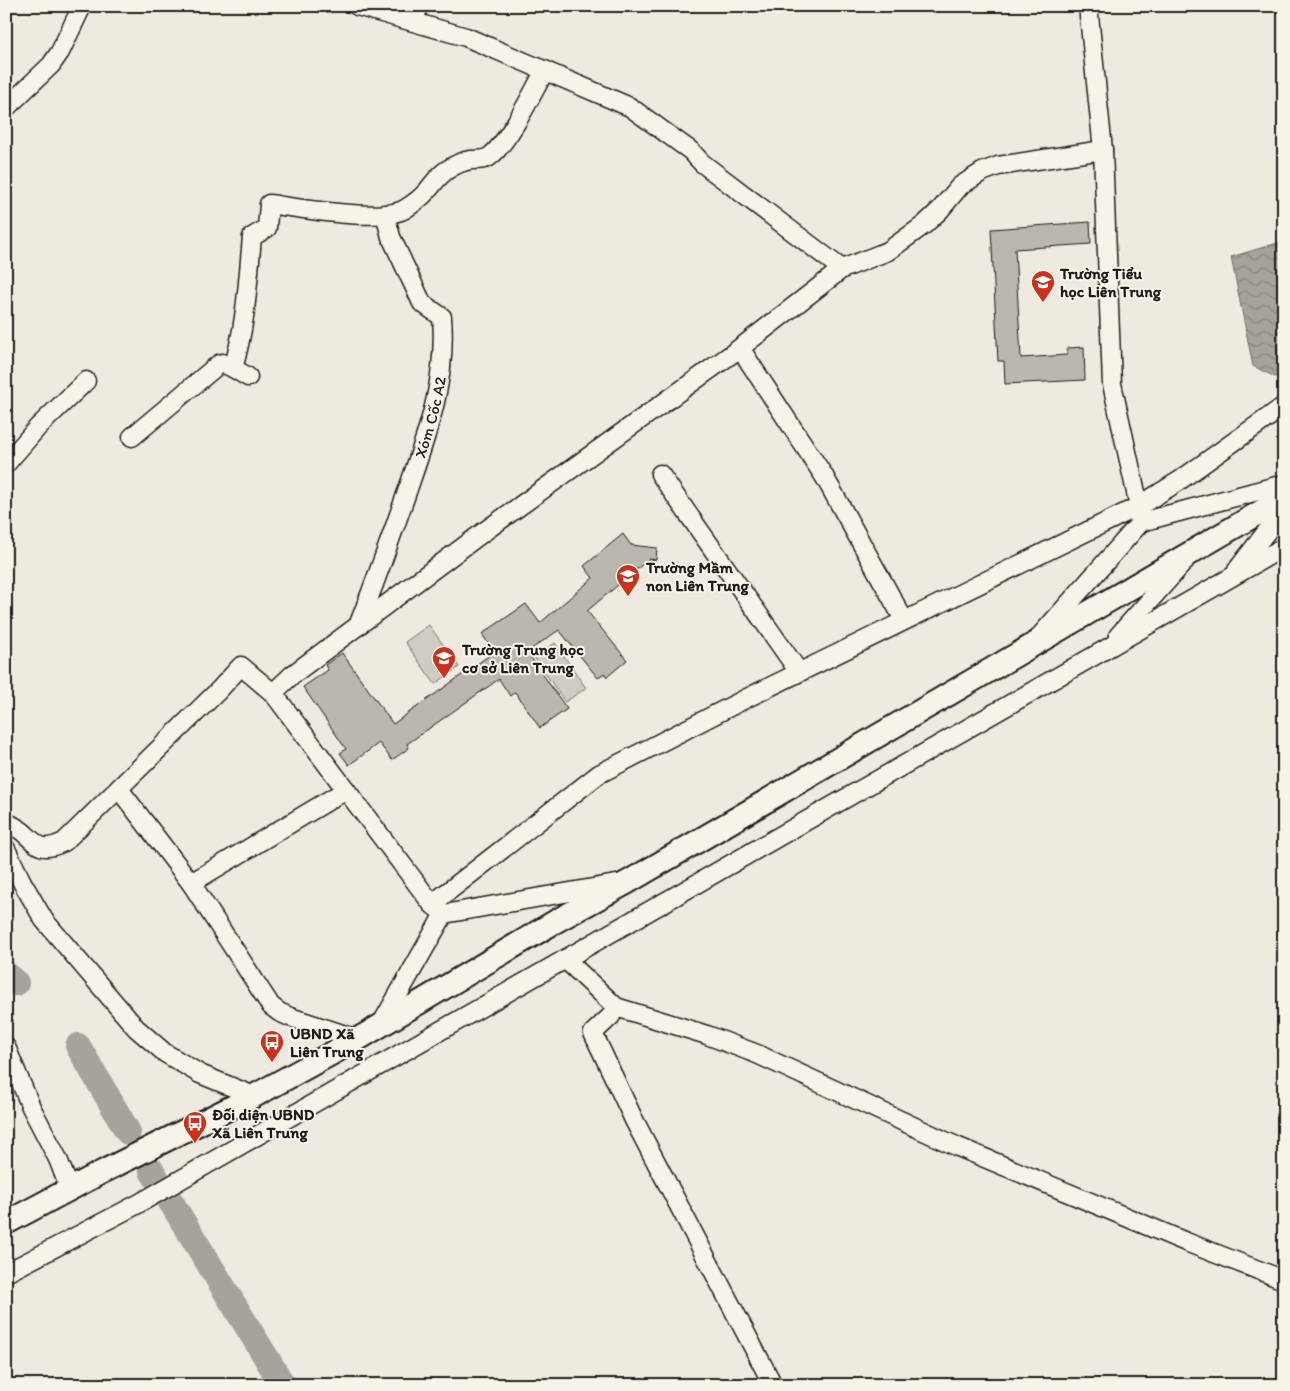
<svg xmlns="http://www.w3.org/2000/svg" width="1290" height="1391" font-family="Itim,sans-serif">
  <style>
    .pitch { fill: #cfccc3; stroke: #767470 }
    .water { fill: url(#water-waves); stroke: #6f6d69 }
    .lines { fill: none; stroke-linecap: round; stroke-linejoin: round }
    .river { stroke: #a6a39d; stroke-width: 26 }
    .building { fill: #bab7af; stroke: #1c1c1c }
    .minor-casing { stroke: #1c1c1c; stroke-width: 21 }
    .major-casing { stroke: #1c1c1c; stroke-width: 26 }
    .minor { stroke: #f7f3e8; stroke-width: 18 }
    .major { stroke: #f7f3e8; stroke-width: 22 }
    .labels { text-anchor: middle; stroke-width: 4; stroke-linejoin: round; paint-order: stroke }
    .poi-label { font-size: 16px; font-weight: bold; fill: #1c1c1c; stroke: #f7f3e8; text-anchor: start }
    .street-label { font-size: 16px; fill: #1c1c1c; stroke: #f7f3e8 }
  </style>
  <defs>
    <pattern id="water-waves" width="16" height="10" patternUnits="userSpaceOnUse" patternTransform="scale(1.25)"><rect width="16" height="10" fill="#a6a39d"/><path d="M0 5q4-4 8 0t8 0" fill="none" stroke="#86847f"/></pattern>
  </defs>
  <rect width="100%" height="100%" fill="#eeeae0"/>
  <filter id="ink" filterUnits="userSpaceOnUse"><feTurbulence type="fractalNoise" baseFrequency=".02" numOctaves="2"/><feDisplacementMap in="SourceGraphic" scale="10" xChannelSelector="R" yChannelSelector="G"/><feConvolveMatrix kernelMatrix="1 2 1 2 8 2 1 2 1" color-interpolation-filters="sRGB"/></filter>
  <g filter="url(#ink)">
    <path class="pitch" d="M 429,625 L 459,667 L 435,684 L 405,642 Z
      M 555,643 L 586,688 L 565,702 L 534,657 Z"/>
    <path class="water" d="M 1284,241 L 1284,371 L 1275,377 L 1253,366 L 1231,257 Z"/>
    <g class="lines">
      <path class="river" d="M 6,974 L 16,983
        M 78,1046 L 128,1132
        M 152,1171 L 283,1385"/>
    </g>
    <path class="building" d="M 1090,222 L 1091,244 L 1015,249 L 1021,358 L 1067,355 L 1067,348 L 1084,347 L 1085,380 L 1005,384 L 1004,361 L 998,361 L 991,229 Z
      M 623,534 L 631,545 L 657,548 L 656,560 L 649,559 L 587,611 L 627,660 L 607,677 L 604,673 L 598,678 L 559,630 L 527,652 L 567,709 L 540,728 L 515,692 L 510,696 L 499,679 L 407,744 L 409,748 L 392,760 L 379,743 L 349,765 L 340,753 L 346,749 L 303,687 L 328,670 L 325,665 L 342,653 L 393,724 L 494,652 L 482,634 L 526,604 L 540,623 L 593,578 L 584,566 Z"/>
    <g class="lines">
      <g class="minor-casing">
        <g id="minor">
          <path d="M 357,6 L 466,37 L 630,107 L 691,151 L 702,163 L 842,269"/>
          <path d="M 1088,6 L 1103,150 L 1112,384 L 1139,506 L 1179,481 L 1284,406"/>
          <path d="M 415,22 L 418,6"/>
          <path d="M 6,108 L 51,65 L 60,52 L 82,6"/>
          <path d="M 740,348 L 824,476 L 904,620"/>
          <path d="M 233,368 L 248,377"/>
          <path d="M 132,437 L 219,364 L 222,363 L 233,368 C 246,326 248,280 252,237 L 267,228 L 269,204 C 297,208 382,223 405,209 C 413,204 422,197 428,190 C 434,183 439,175 447,170 C 453,166 463,161 471,160 C 478,159 483,161 489,157 C 507,145 534,91 545,70"/>
          <path d="M 6,464 L 38,427 L 86,381"/>
          <path d="M 660,474 L 799,672"/>
          <path d="M 1237,570 L 1284,509"/>
          <path id="s1" d="M 358,626 C 376,580 392,535 408,489 C 428,431 447,380 442,317 L 422,303 L 391,237 L 385,214"/>
          <path d="M 1040,636 L 1141,522"/>
          <path d="M 1118,636 L 1184,562"/>
          <path d="M 119,789 L 191,883 L 271,1006 L 279,1012 L 290,1017 L 358,1039"/>
          <path d="M 6,822 C 12,825 18,828 23,832 C 39,847 42,852 64,842 L 218,691 L 241,666 L 273,693"/>
          <path d="M 6,849 L 22,882 L 44,920 L 136,1028 L 165,1053 L 200,1074 L 254,1096"/>
          <path d="M 191,883 L 346,790"/>
          <path d="M 432,904 L 599,774 L 747,698 L 1139,506 L 1141,522 L 1284,484"/>
          <path d="M 444,914 L 432,904 L 273,693 L 292,675 L 478,536 L 740,348 L 842,269 L 888,251 L 924,225 L 940,210 L 960,186 L 982,172 L 998,166 L 1103,150"/>
          <path d="M 565,959 L 616,1007 L 707,1035 L 757,1054 L 956,1146 L 1186,1242 L 1284,1280"/>
          <path d="M 616,1007 L 611,1016 L 593,1033 L 634,1120 L 773,1385"/>
          <path d="M 382,1023 L 444,914 L 616,884"/>
          <path d="M 6,1047 L 31,1107 L 58,1159 L 70,1190"/>
          <path d="M 6,1273 L 138,1204 L 1284,547"/>
        </g>
      </g>
      <g class="major-casing">
        <path id="major" d="M 6,1223 L 104,1171 L 254,1096 L 358,1039 L 558,920 L 628,882 L 1284,498"/>
      </g>
      <use href="#minor" class="minor"/>
      <use href="#major" class="major"/>
    </g>
  </g>
  <defs>
    <g id="school-pin" transform="scale(1.25)"><path d="M0 17L-7.5 6A9.5 9.5 0 1 1 7.5 6Z" fill="#c8321e" stroke="#f7f3e8"/><path d="M0-5L7-2L0 1L-7-2ZM-4 1L0 2.5L4 1V4Q0 6-4 4Z" fill="#fff"/></g>
    <g id="bus-pin" transform="scale(1.25)"><path d="M0 17L-7.5 6A9.5 9.5 0 1 1 7.5 6Z" fill="#c8321e" stroke="#f7f3e8"/><path d="M-5-6H5V4H4V6H2V4H-2V6H-4V4H-5ZM-3.5-4V0h7V-4ZM-3.5 1.2v1.5H-2V1.2ZM2 1.2v1.5H3.5V1.2Z" fill="#fff"/></g>
  </defs>
  <g fill-rule="evenodd">
    <use href="#school-pin" x="1043" y="282"/>
    <use href="#school-pin" x="628" y="576"/>
    <use href="#school-pin" x="444" y="658"/>
    <use href="#bus-pin" x="272" y="1042"/>
    <use href="#bus-pin" x="195" y="1123"/>
  </g>
  <g class="labels">
    <g class="poi-label">
      <text x="1060" y="279">Trường Tiểu<tspan x="1060" dy="18">học Liên Trung</tspan></text>
      <text x="646" y="573">Trường Mầm<tspan x="646" dy="18">non Liên Trung</tspan></text>
      <text x="462" y="655">Trường Trung học<tspan x="462" dy="18">cơ sở Liên Trung</tspan></text>
      <text x="290" y="1039">UBND Xã<tspan x="290" dy="18">Liên Trung</tspan></text>
      <text x="212" y="1120">Đối diện UBND<tspan x="212" dy="18">Xã Liên Trung</tspan></text>
    </g>
    <g class="street-label">
      <text dy="6" stroke="none"><textPath href="#s1" startOffset="221">Xóm Cốc A2</textPath></text>
    </g>
  </g>
  <rect width="1290" height="1391" fill="none" stroke="#f7f3e8" stroke-width="25"/>
  <rect x="12" y="12" width="1265" height="1366" fill="none" stroke="#1c1c1c" stroke-width="2" filter="url(#ink)"/>
</svg>
